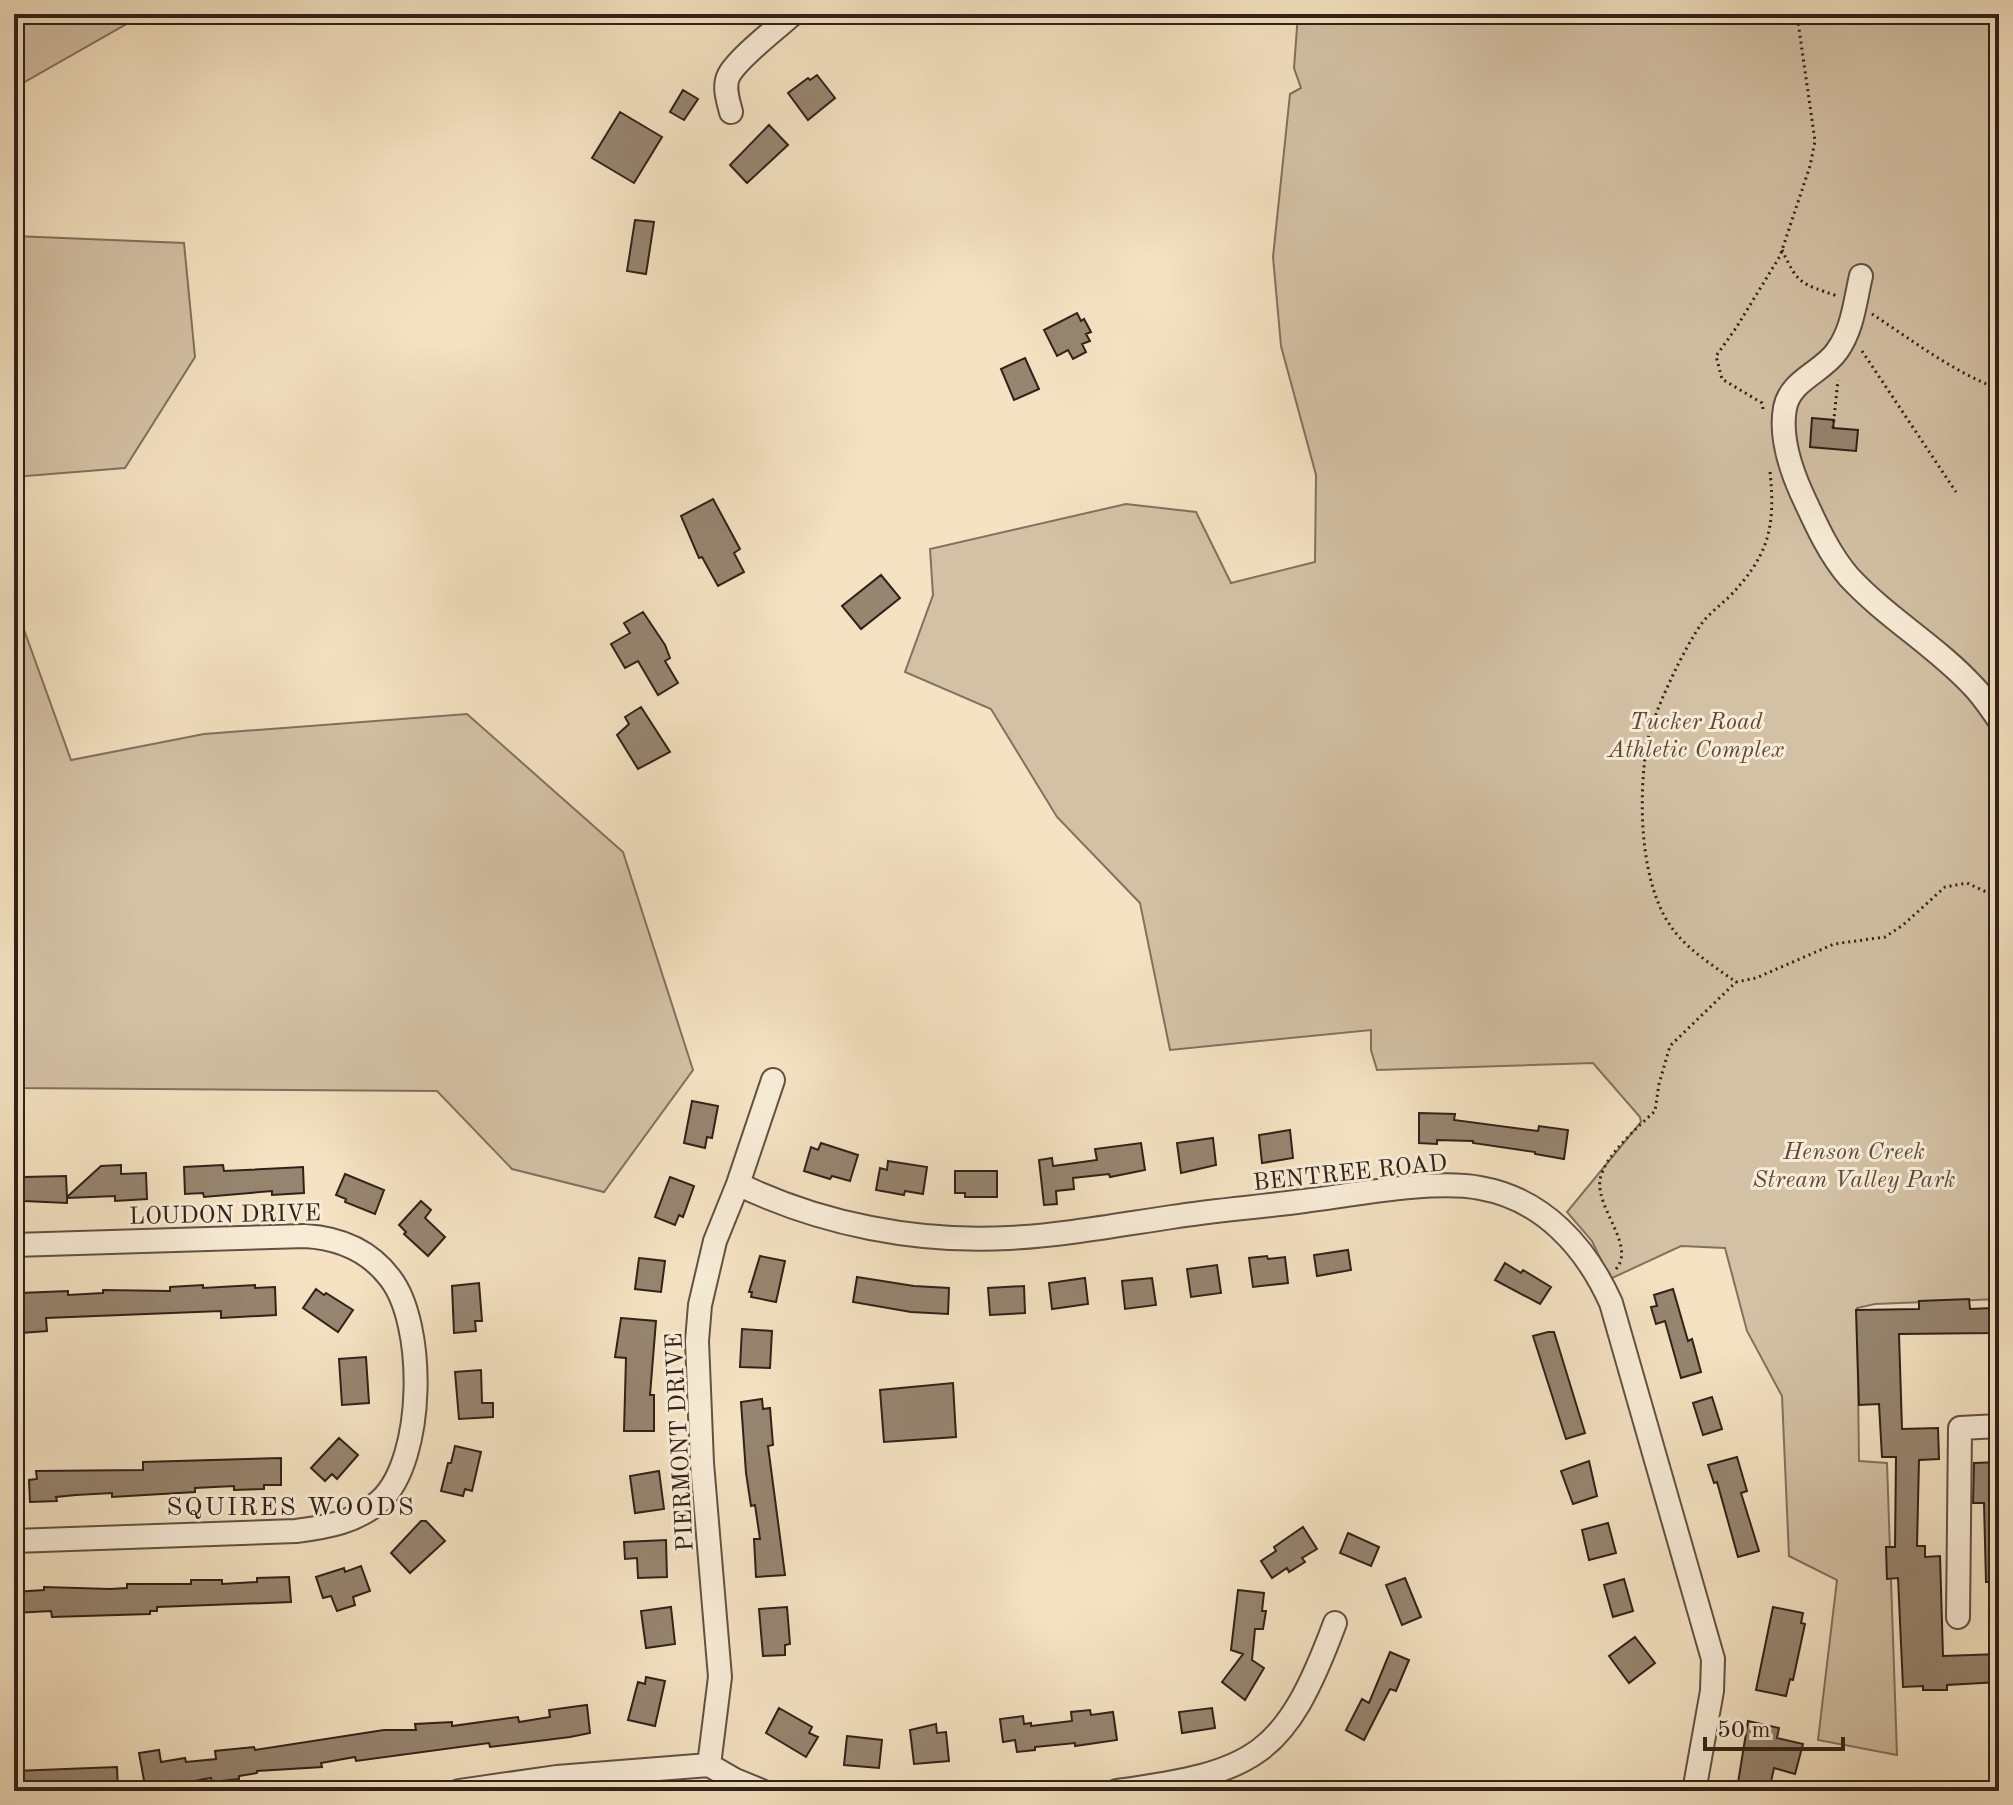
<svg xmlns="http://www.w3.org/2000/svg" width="2013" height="1805" font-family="'Old Standard TT',serif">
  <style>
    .green { fill: #d3c1a5; stroke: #82715e; stroke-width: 2 }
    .building { fill: #968570; stroke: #312118; stroke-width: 2 }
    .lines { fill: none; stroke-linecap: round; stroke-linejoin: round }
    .minor-casing { stroke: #625142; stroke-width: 26 }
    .path { stroke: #312118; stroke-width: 3; stroke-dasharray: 2 4; stroke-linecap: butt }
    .minor { stroke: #f8ecd7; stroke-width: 22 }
    .labels { text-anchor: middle; stroke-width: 6; stroke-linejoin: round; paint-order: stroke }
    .park-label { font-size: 24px; font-style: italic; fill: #5a493b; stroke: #f8ecd7 }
    .street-label { font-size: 24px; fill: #312118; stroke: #f8ecd7 }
    .neighbourhood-label { font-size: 26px; letter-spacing: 2px; fill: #312118; stroke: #f8ecd7 }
  </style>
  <rect width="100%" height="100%" fill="#f4e2c2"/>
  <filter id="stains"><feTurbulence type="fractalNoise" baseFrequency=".0025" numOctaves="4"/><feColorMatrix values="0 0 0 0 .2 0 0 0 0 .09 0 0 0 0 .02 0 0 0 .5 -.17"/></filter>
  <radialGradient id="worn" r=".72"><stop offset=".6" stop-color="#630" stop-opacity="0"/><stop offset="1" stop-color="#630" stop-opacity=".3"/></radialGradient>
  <path class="green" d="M 14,14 L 144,14 L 14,88 Z
    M 1298,14 L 1999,14 L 1999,1299 L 1875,1304 L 1857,1308 L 1859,1461 L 1887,1463 L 1897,1755 L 1818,1740 L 1837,1580 L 1789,1556 L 1782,1396 L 1747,1331 L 1725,1248 L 1681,1246 L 1610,1279 L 1592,1241 L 1567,1212 L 1641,1122 L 1640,1117 L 1593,1063 L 1377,1070 L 1371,1050 L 1371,1030 L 1170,1050 L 1140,903 L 1057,817 L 991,709 L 905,672 L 933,595 L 930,549 L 1126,504 L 1196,512 L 1231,583 L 1315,562 L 1316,475 L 1281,346 L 1273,257 L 1290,94 L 1301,88 L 1294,68 Z
    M 14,236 L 184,243 L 195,357 L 125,468 L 14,477 Z
    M 14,602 L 71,760 L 204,734 L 467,714 L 623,852 L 693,1070 L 604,1192 L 512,1169 L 437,1091 L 14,1088 Z"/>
  <path class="building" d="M 817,75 L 835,98 L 808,120 L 788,93 L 808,78 L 810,80 Z
    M 683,90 L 698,99 L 684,120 L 670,112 Z
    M 620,112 L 662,137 L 634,183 L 592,158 Z
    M 769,125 L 788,145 L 747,183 L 730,165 Z
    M 635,220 L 654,222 L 646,274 L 627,271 Z
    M 1077,313 L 1081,321 L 1084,319 L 1091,332 L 1086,334 L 1090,341 L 1082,344 L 1086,352 L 1073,359 L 1068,350 L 1057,356 L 1044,330 Z
    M 1025,358 L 1039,389 L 1014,400 L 1001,369 Z
    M 1812,418 L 1834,420 L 1833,428 L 1858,430 L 1856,451 L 1810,447 Z
    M 713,499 L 740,549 L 734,553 L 744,572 L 718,586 L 702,557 L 699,558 L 681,516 Z
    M 881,575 L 900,598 L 861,629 L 842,606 Z
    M 643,612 L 665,645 L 670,658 L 665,661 L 678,683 L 658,695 L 638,661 L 625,668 L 611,644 L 630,633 L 624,623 Z
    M 641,707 L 670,752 L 638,769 L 617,735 L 629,724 L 625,717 Z
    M 692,1101 L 718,1106 L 712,1138 L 707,1137 L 705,1148 L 684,1143 Z
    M 1419,1113 L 1455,1114 L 1454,1120 L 1538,1131 L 1539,1126 L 1568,1130 L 1564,1159 L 1535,1154 L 1535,1152 L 1473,1143 L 1473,1141 L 1437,1140 L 1437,1144 L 1419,1143 Z
    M 1290,1130 L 1293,1158 L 1262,1163 L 1259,1135 Z
    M 1213,1138 L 1216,1165 L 1181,1173 L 1177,1143 Z
    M 821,1143 L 858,1155 L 850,1181 L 832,1176 L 830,1179 L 804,1171 L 811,1147 L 818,1150 Z
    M 1141,1143 L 1145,1170 L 1110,1177 L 1109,1174 L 1073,1178 L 1074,1189 L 1056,1191 L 1057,1204 L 1044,1205 L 1039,1160 L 1052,1158 L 1053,1166 L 1097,1160 L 1095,1149 Z
    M 888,1161 L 927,1167 L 923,1194 L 905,1191 L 904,1195 L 876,1190 L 880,1168 L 887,1170 Z
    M 121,1165 L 121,1174 L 146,1173 L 147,1199 L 115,1201 L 115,1196 L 67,1198 L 67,1203 L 24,1201 L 24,1177 L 66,1176 L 67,1197 L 101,1166 Z
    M 223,1165 L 224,1171 L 303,1167 L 304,1193 L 272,1195 L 272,1191 L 204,1197 L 203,1193 L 185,1194 L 184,1167 Z
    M 955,1171 L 997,1171 L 997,1197 L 965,1197 L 965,1193 L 955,1193 Z
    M 345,1174 L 384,1190 L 375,1214 L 345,1202 L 346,1199 L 336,1195 Z
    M 670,1177 L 694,1186 L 683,1217 L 679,1215 L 675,1225 L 655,1217 Z
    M 421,1201 L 431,1210 L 425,1218 L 445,1237 L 428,1256 L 404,1234 L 406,1232 L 399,1225 Z
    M 1348,1250 L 1351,1270 L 1317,1276 L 1314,1255 Z
    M 760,1256 L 785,1261 L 776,1302 L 751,1297 L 752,1292 L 749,1292 Z
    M 1267,1256 L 1268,1259 L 1285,1257 L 1288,1283 L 1253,1287 L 1249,1258 Z
    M 639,1258 L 665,1261 L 661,1292 L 635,1289 Z
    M 1505,1263 L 1521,1273 L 1523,1270 L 1551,1287 L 1540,1304 L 1495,1280 Z
    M 1217,1265 L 1221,1293 L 1191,1297 L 1187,1269 Z
    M 857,1277 L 914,1286 L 949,1288 L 948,1314 L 911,1312 L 853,1302 Z
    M 1085,1278 L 1088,1304 L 1052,1309 L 1049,1283 Z
    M 1152,1278 L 1156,1305 L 1125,1309 L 1122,1281 Z
    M 479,1283 L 482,1321 L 475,1321 L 476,1331 L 454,1333 L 452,1286 Z
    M 203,1285 L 203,1288 L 255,1285 L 255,1288 L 275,1287 L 276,1315 L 221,1318 L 221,1311 L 46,1318 L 47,1331 L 21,1333 L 20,1293 L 68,1291 L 68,1295 L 103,1293 L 103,1290 L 170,1291 L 170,1287 Z
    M 1024,1286 L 1025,1313 L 990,1315 L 988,1288 Z
    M 316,1289 L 324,1295 L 326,1293 L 353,1310 L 338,1332 L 303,1308 Z
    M 1673,1289 L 1688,1341 L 1692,1339 L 1701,1372 L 1681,1378 L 1665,1321 L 1656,1324 L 1651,1307 L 1657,1306 L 1654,1295 Z
    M 1969,1299 L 1970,1309 L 1992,1308 L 1993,1333 L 1899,1334 L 1902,1429 L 1938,1428 L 1939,1459 L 1919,1460 L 1917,1546 L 1925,1546 L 1925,1557 L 1940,1556 L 1943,1656 L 1999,1654 L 1999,1682 L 1947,1685 L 1947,1690 L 1923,1690 L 1923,1686 L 1903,1687 L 1898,1578 L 1887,1579 L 1886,1547 L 1895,1547 L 1896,1457 L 1882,1457 L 1879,1404 L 1859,1405 L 1856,1310 L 1919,1309 L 1919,1301 Z
    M 621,1318 L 656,1321 L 650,1395 L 654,1395 L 654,1431 L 624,1431 L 626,1358 L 615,1357 Z
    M 742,1329 L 772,1331 L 770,1368 L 740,1367 Z
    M 1548,1332 L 1554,1332 L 1585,1433 L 1566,1439 L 1533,1336 Z
    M 366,1357 L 369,1403 L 342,1405 L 339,1359 Z
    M 481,1370 L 482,1403 L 493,1403 L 493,1417 L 459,1419 L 455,1372 Z
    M 953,1383 L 956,1437 L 884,1442 L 880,1390 Z
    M 1712,1397 L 1722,1429 L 1703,1435 L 1693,1403 Z
    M 762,1399 L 763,1409 L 770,1408 L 773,1445 L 768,1446 L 785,1575 L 756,1577 L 754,1539 L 760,1539 L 755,1505 L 751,1506 L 746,1473 L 741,1402 Z
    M 339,1438 L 358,1455 L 337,1479 L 332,1474 L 325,1481 L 311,1468 Z
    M 455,1446 L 481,1452 L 472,1491 L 465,1489 L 463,1496 L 441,1491 L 448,1463 L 451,1463 Z
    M 1737,1457 L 1747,1491 L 1741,1493 L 1759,1551 L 1738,1557 L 1717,1482 L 1714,1483 L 1708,1465 Z
    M 281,1458 L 281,1485 L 264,1485 L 264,1489 L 234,1490 L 234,1486 L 195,1488 L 195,1492 L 112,1497 L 112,1493 L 76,1495 L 56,1497 L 57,1501 L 30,1502 L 29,1480 L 37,1479 L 36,1471 L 143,1470 L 143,1462 Z
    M 1589,1461 L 1597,1496 L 1573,1504 L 1561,1471 Z
    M 1999,1462 L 1999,1582 L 1986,1582 L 1984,1503 L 1973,1503 L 1974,1463 Z
    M 659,1471 L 664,1509 L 635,1513 L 630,1476 Z
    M 421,1521 L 426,1521 L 445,1541 L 410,1573 L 391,1553 Z
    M 1608,1523 L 1616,1553 L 1589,1560 L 1582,1530 Z
    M 1303,1527 L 1317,1549 L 1302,1558 L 1305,1562 L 1289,1572 L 1287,1568 L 1272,1578 L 1261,1561 L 1276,1551 L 1274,1547 Z
    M 1348,1533 L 1379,1547 L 1371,1566 L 1340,1553 Z
    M 666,1540 L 667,1577 L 638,1578 L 637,1558 L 625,1559 L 624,1542 Z
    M 361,1566 L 370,1591 L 353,1597 L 355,1605 L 337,1611 L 331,1596 L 323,1598 L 316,1577 L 344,1568 L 345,1572 Z
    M 289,1577 L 291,1602 L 157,1607 L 157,1611 L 150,1611 L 150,1614 L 52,1617 L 51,1611 L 14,1613 L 14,1592 L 44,1590 L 44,1587 L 110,1589 L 127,1588 L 127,1584 L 191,1584 L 191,1580 L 222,1580 L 222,1584 L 257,1582 L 257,1578 Z
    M 1405,1578 L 1421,1617 L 1402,1625 L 1386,1585 Z
    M 1624,1579 L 1633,1611 L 1613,1617 L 1604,1585 Z
    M 1238,1590 L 1264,1593 L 1262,1611 L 1266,1611 L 1263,1629 L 1255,1629 L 1252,1660 L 1264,1668 L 1245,1700 L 1222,1682 L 1243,1654 L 1231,1650 Z
    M 671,1607 L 675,1644 L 646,1648 L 641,1611 Z
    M 787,1607 L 790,1644 L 785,1645 L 785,1655 L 763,1656 L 759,1609 Z
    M 1773,1607 L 1803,1613 L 1801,1623 L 1805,1624 L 1793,1680 L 1790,1679 L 1786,1696 L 1756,1690 Z
    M 1635,1637 L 1655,1663 L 1629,1683 L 1609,1656 Z
    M 1390,1652 L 1409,1660 L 1396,1691 L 1390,1689 L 1364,1740 L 1346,1730 L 1362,1699 L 1369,1703 Z
    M 646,1677 L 665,1681 L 655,1726 L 628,1720 L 638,1682 L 645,1684 Z
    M 587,1705 L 590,1733 L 570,1737 L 490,1747 L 489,1743 L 356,1761 L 355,1757 L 321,1763 L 322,1767 L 257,1771 L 257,1773 L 239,1776 L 239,1779 L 212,1782 L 211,1778 L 156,1788 L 155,1784 L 145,1786 L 139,1753 L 159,1750 L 161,1762 L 185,1758 L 186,1762 L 216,1759 L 215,1751 L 254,1747 L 255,1750 L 384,1730 L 416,1730 L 415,1724 L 452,1722 L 452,1726 L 518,1717 L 519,1722 L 550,1717 L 549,1710 Z
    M 779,1708 L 812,1727 L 809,1733 L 818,1737 L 806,1757 L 766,1733 Z
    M 1212,1708 L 1215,1728 L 1182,1733 L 1179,1712 Z
    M 1090,1710 L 1091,1715 L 1113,1712 L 1117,1740 L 1075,1746 L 1075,1743 L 1035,1747 L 1035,1750 L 1017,1752 L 1015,1740 L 1003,1742 L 1000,1719 L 1023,1716 L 1024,1724 L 1031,1723 L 1031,1726 L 1072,1721 L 1071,1712 Z
    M 1748,1721 L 1779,1728 L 1777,1738 L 1803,1744 L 1795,1774 L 1774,1768 L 1769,1791 L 1737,1789 Z
    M 936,1724 L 937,1733 L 946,1732 L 949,1761 L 914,1764 L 910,1730 Z
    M 847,1736 L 882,1740 L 879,1768 L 844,1765 Z
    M 117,1767 L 118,1791 L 14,1791 L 14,1771 Z"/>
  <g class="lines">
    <g class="minor-casing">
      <path id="minor" d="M 731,112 C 728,100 723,86 729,75 C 738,58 778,27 793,14
        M 1861,276 C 1855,301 1853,329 1837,351 C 1823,372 1790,380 1785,408 C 1780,435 1790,467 1801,492 C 1814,520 1828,553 1849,577 C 1887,618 1936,646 1973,686 C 1983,696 1991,709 1999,720
        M 738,1184 C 820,1224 917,1243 1009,1238 C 1064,1235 1118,1225 1172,1217 C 1216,1210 1260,1207 1304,1201 C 1353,1195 1433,1179 1480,1188 C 1543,1199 1586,1247 1611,1303 L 1713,1659 L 1712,1691 L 1695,1786
        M 14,1245 L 305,1236 C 338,1238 369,1250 390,1278 C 426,1324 425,1458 381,1500 C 358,1522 327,1527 296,1531 L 14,1541
        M 1958,1617 L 1960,1428 L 1999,1426
        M 709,1765 L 720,1677 L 702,1463 L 697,1341 L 700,1305 L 715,1241 L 738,1184 L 773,1080
        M 459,1791 L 557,1777 L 709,1765 L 735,1780 L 762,1791
        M 1117,1791 C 1256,1772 1285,1757 1335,1623"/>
    </g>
    <path class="path" d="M 1782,250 C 1799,286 1801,283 1837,296
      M 1872,314 C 1912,340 1953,372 1999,389
      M 1862,351 L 1956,492
      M 1763,409 L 1762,403 L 1722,379 L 1716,356 L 1736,328 L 1780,256 L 1810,166 L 1815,141 L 1798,22 L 1794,14
      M 1833,428 L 1838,380
      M 1770,472 C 1776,528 1768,557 1728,598 C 1719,606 1709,614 1702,623 C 1684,648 1652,715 1647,744 C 1638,798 1639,888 1675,932 C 1691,952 1715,967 1736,982 L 1756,978 L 1834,944 L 1885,937 L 1903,925 L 1945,887 L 1967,883 L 1999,898
      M 1616,1269 C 1636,1246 1596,1209 1600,1180 C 1604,1156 1638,1127 1655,1111 L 1659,1084 L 1670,1046 L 1736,982"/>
    <use href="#minor" class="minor"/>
  </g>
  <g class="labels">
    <g class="park-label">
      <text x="1696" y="729">Tucker Road<tspan x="1696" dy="28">Athletic Complex</tspan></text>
      <text x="1854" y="1159">Henson Creek<tspan x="1854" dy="28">Stream Valley Park</tspan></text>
    </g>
    <g class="street-label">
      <text transform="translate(1350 1172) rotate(-6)" y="8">BENTREE ROAD</text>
      <text transform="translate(225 1214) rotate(-1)" y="8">LOUDON DRIVE</text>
      <text transform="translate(679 1442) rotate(-93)" y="8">PIERMONT DRIVE</text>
    </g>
    <g class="neighbourhood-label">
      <text x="291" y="1515">SQUIRES WOODS</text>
    </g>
  </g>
  <rect width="2013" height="1805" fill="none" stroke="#f4e2c2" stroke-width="48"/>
  <rect x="16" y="16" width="1981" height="1773" fill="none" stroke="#312118" stroke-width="4"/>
  <rect x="24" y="24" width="1965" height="1757" fill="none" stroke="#312118" stroke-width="2"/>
  <path d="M1705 1737v12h138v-12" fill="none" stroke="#312118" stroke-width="4"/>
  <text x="1717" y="1737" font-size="24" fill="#312118" stroke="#f8ecd7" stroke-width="6" paint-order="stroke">50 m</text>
  <rect width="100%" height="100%" filter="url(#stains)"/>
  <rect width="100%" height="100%" fill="url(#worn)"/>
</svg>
